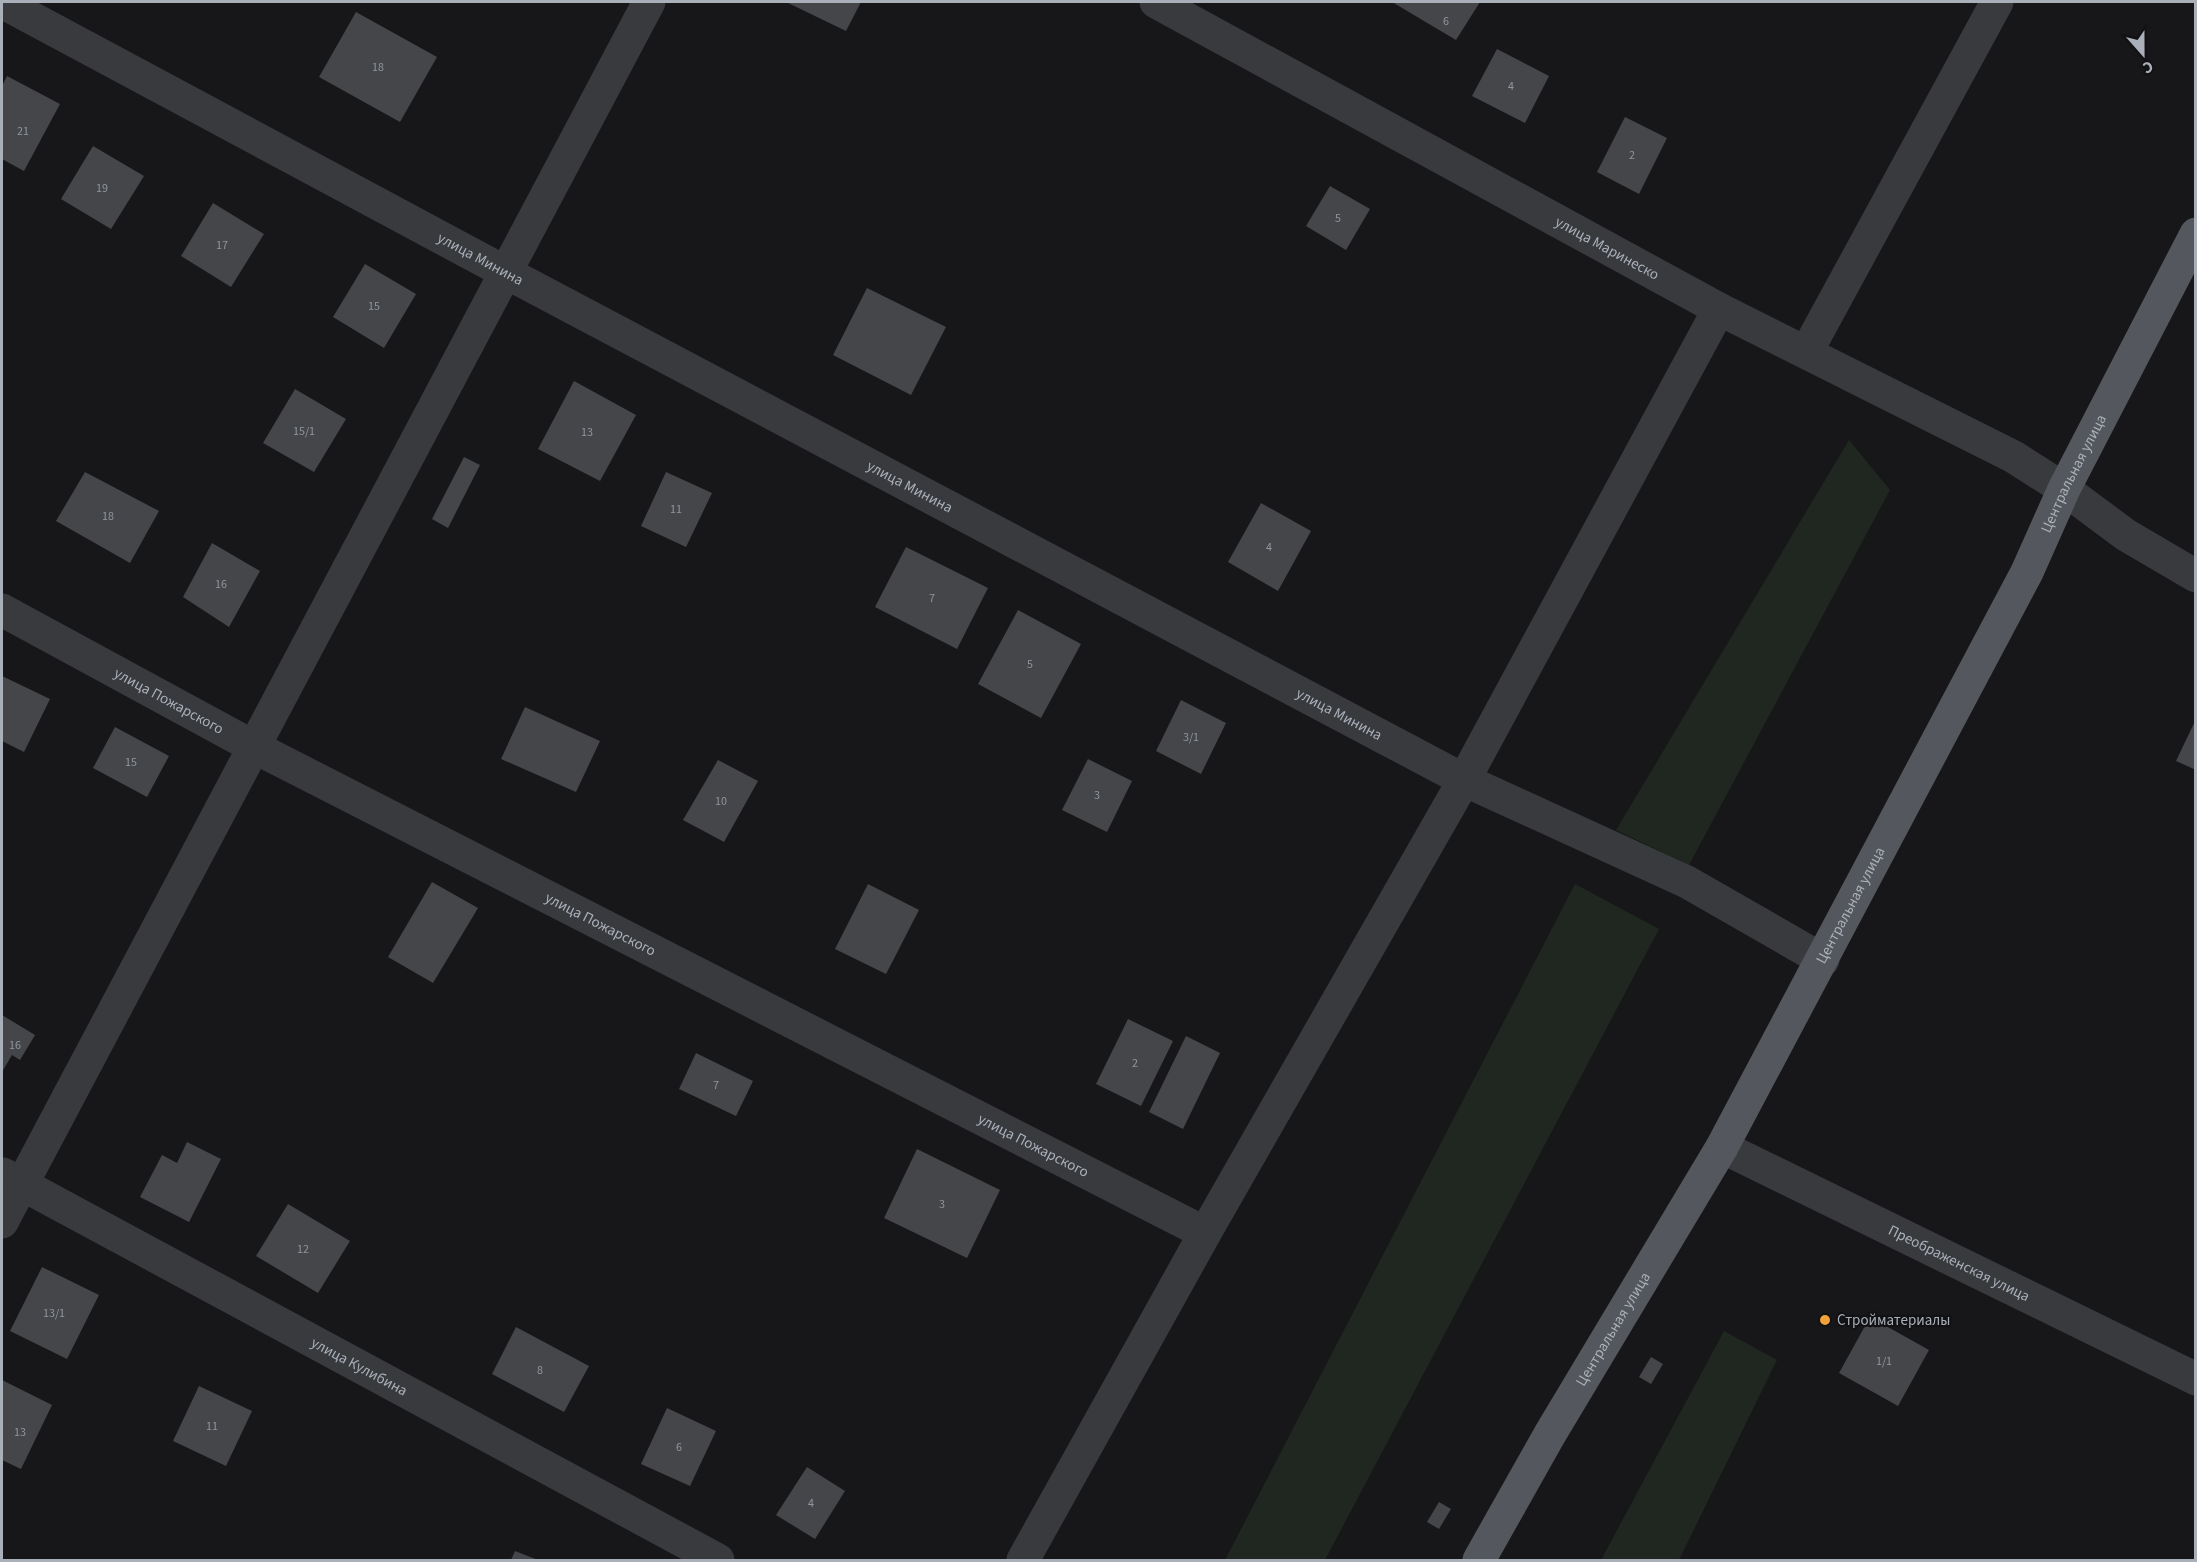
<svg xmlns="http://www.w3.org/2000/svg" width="2197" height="1562" font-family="'Source Sans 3',sans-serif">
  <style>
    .green { fill: #1f2720 }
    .building { fill: #444649 }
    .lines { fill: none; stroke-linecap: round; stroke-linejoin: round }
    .minor { stroke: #383a3e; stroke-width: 33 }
    .major { stroke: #54575d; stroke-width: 33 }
    .poi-dot { fill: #f1a238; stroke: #121214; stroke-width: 2 }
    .labels { text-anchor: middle; stroke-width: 4.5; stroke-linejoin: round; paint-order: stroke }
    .number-label { font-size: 12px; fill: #90969d }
    .street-label { font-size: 15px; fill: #aab0b9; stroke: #121214 }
    .poi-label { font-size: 15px; fill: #aab0b9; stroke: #121214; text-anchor: start }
  </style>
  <rect width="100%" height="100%" fill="#171719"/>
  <path class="green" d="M 1849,440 L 1890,490 L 1689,865 L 1616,830 Z
    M 1575,884 L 1659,929 L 1325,1560 L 1225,1560 Z
    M 1724,1331 L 1777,1360 L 1679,1560 L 1601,1560 Z"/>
  <path class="building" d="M 786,2 L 861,2 L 846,31 Z
    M 1392,2 L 1480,2 L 1456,40 Z
    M 356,12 L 437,57 L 400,122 L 319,77 Z
    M 1497,49 L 1549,76 L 1525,123 L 1472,96 Z
    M 7,76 L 60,104 L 24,171 L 2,159 L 2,86 Z
    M 1625,117 L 1667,138 L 1639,194 L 1597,172 Z
    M 93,146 L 144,176 L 111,229 L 61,199 Z
    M 1330,186 L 1370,209 L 1346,250 L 1306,226 Z
    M 213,203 L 264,234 L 231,287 L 181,256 Z
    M 365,264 L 416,294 L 384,348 L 333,317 Z
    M 867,288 L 946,327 L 911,395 L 833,355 Z
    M 574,381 L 636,415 L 600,481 L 538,449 Z
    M 295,389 L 346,419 L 314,472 L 263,443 Z
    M 464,457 L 480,465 L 448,528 L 432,519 Z
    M 85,472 L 159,511 L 130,563 L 56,521 Z
    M 666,472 L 712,493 L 686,547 L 641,526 Z
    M 1261,503 L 1311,531 L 1278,591 L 1228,562 Z
    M 212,543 L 260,571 L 229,627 L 183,597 Z
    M 906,547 L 988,588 L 957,649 L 875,607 Z
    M 1018,610 L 1081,644 L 1041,718 L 978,684 Z
    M 2,676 L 50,699 L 24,752 L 2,741 Z
    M 1181,700 L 1226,723 L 1201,774 L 1156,751 Z
    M 525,707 L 600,741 L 576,792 L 501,759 Z
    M 2196,719 L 2196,770 L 2176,761 Z
    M 115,727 L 169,756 L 147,797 L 93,768 Z
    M 1088,759 L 1132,781 L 1107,832 L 1062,810 Z
    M 718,760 L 758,781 L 724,842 L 683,820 Z
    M 432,882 L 478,908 L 433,983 L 388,957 Z
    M 868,884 L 919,910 L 886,974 L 835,949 Z
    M 2,1015 L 35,1035 L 20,1060 L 12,1055 L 2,1072 Z
    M 1128,1019 L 1173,1041 L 1141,1106 L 1096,1084 Z
    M 1186,1036 L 1220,1053 L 1183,1129 L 1149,1112 Z
    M 696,1053 L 753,1081 L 736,1116 L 679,1089 Z
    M 187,1142 L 221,1159 L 189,1222 L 140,1197 L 162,1155 L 177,1163 Z
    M 917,1149 L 1000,1190 L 967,1258 L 884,1218 Z
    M 288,1204 L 350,1241 L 318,1293 L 256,1256 Z
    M 42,1267 L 99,1295 L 67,1359 L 10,1331 Z
    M 1870,1317 L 1929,1350 L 1898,1406 L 1839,1373 Z
    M 516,1327 L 589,1366 L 564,1412 L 492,1374 Z
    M 1651,1357 L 1663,1364 L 1651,1384 L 1639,1377 Z
    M 2,1380 L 52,1405 L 21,1469 L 2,1460 Z
    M 199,1386 L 252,1411 L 226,1466 L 173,1441 Z
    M 667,1408 L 716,1431 L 690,1486 L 641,1464 Z
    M 807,1467 L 845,1491 L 815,1539 L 776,1515 Z
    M 1439,1502 L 1451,1509 L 1439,1529 L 1427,1522 Z
    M 515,1551 L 538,1560 L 511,1560 Z"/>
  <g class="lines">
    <g class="minor">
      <path id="s1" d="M 2,2 L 505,272 L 1464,780 L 1687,882 L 1823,960"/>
      <path id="s2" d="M 1156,2 L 1719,309 L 2014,457 L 2064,489 L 2126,535 L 2196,576"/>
      <path d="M 1807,351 L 1997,2"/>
      <path id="s3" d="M 2,610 L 254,747 L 1205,1233"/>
      <path id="s4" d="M 1722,1147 L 2196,1379"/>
      <path id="s5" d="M 3,1174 L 718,1560"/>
      <path d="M 2,1222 L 649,2"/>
      <path d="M 1023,1560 L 1205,1233 L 1464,780 L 1719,309"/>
    </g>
    <path class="major" id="s6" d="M 1479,1560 L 1550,1434 L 1722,1147 L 2027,572 L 2064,489 L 2196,234"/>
  </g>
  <circle class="poi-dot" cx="1825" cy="1320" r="6"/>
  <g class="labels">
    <g class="number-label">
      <text x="1446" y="25">6</text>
      <text x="378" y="71">18</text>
      <text x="1511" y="90">4</text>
      <text x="23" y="135">21</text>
      <text x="1632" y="159">2</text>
      <text x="102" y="192">19</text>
      <text x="1338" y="222">5</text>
      <text x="222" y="249">17</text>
      <text x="374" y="310">15</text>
      <text x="304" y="435">15/1</text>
      <text x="587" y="436">13</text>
      <text x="676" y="513">11</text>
      <text x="108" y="520">18</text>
      <text x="1269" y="551">4</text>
      <text x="221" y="588">16</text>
      <text x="932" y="602">7</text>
      <text x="1030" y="668">5</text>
      <text x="1191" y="741">3/1</text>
      <text x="131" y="766">15</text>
      <text x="1097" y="799">3</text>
      <text x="721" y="805">10</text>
      <text x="15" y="1049">16</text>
      <text x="1135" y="1067">2</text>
      <text x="716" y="1089">7</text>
      <text x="942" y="1208">3</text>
      <text x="303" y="1253">12</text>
      <text x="54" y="1317">13/1</text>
      <text x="1884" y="1365">1/1</text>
      <text x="540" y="1374">8</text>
      <text x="212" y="1430">11</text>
      <text x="20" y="1436">13</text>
      <text x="679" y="1451">6</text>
      <text x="811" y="1507">4</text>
    </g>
    <g class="street-label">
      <text dy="5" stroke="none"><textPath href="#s2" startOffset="514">улица Маринеско</textPath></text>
      <text dy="5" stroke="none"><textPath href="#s1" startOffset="543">улица Минина</textPath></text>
      <text dy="5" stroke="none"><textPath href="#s6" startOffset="1239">Центральная улица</textPath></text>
      <text dy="5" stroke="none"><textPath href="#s1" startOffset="1029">улица Минина</textPath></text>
      <text dy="5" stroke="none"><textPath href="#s3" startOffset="190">улица Пожарского</textPath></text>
      <text dy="5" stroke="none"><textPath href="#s1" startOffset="1515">улица Минина</textPath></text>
      <text dy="5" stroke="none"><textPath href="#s6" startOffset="753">Центральная улица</textPath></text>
      <text dy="5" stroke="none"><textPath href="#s3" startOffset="676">улица Пожарского</textPath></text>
      <text dy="5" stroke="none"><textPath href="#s3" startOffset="1162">улица Пожарского</textPath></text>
      <text dy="5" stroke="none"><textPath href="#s4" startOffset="264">Преображенская улица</textPath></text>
      <text dy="5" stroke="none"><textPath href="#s6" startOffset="267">Центральная улица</textPath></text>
      <text dy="5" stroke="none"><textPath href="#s5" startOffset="405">улица Кулибина</textPath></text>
    </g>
    <g class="poi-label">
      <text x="1837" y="1325">Стройматериалы</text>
    </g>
  </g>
  <rect width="2197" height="1562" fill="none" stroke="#aab0b9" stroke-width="6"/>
  <g transform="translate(2143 54) rotate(159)" stroke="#121214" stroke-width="4.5" paint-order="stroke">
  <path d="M0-4.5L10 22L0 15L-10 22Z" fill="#aab0b9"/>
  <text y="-9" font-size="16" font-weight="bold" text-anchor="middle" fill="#aab0b9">С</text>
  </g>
</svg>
